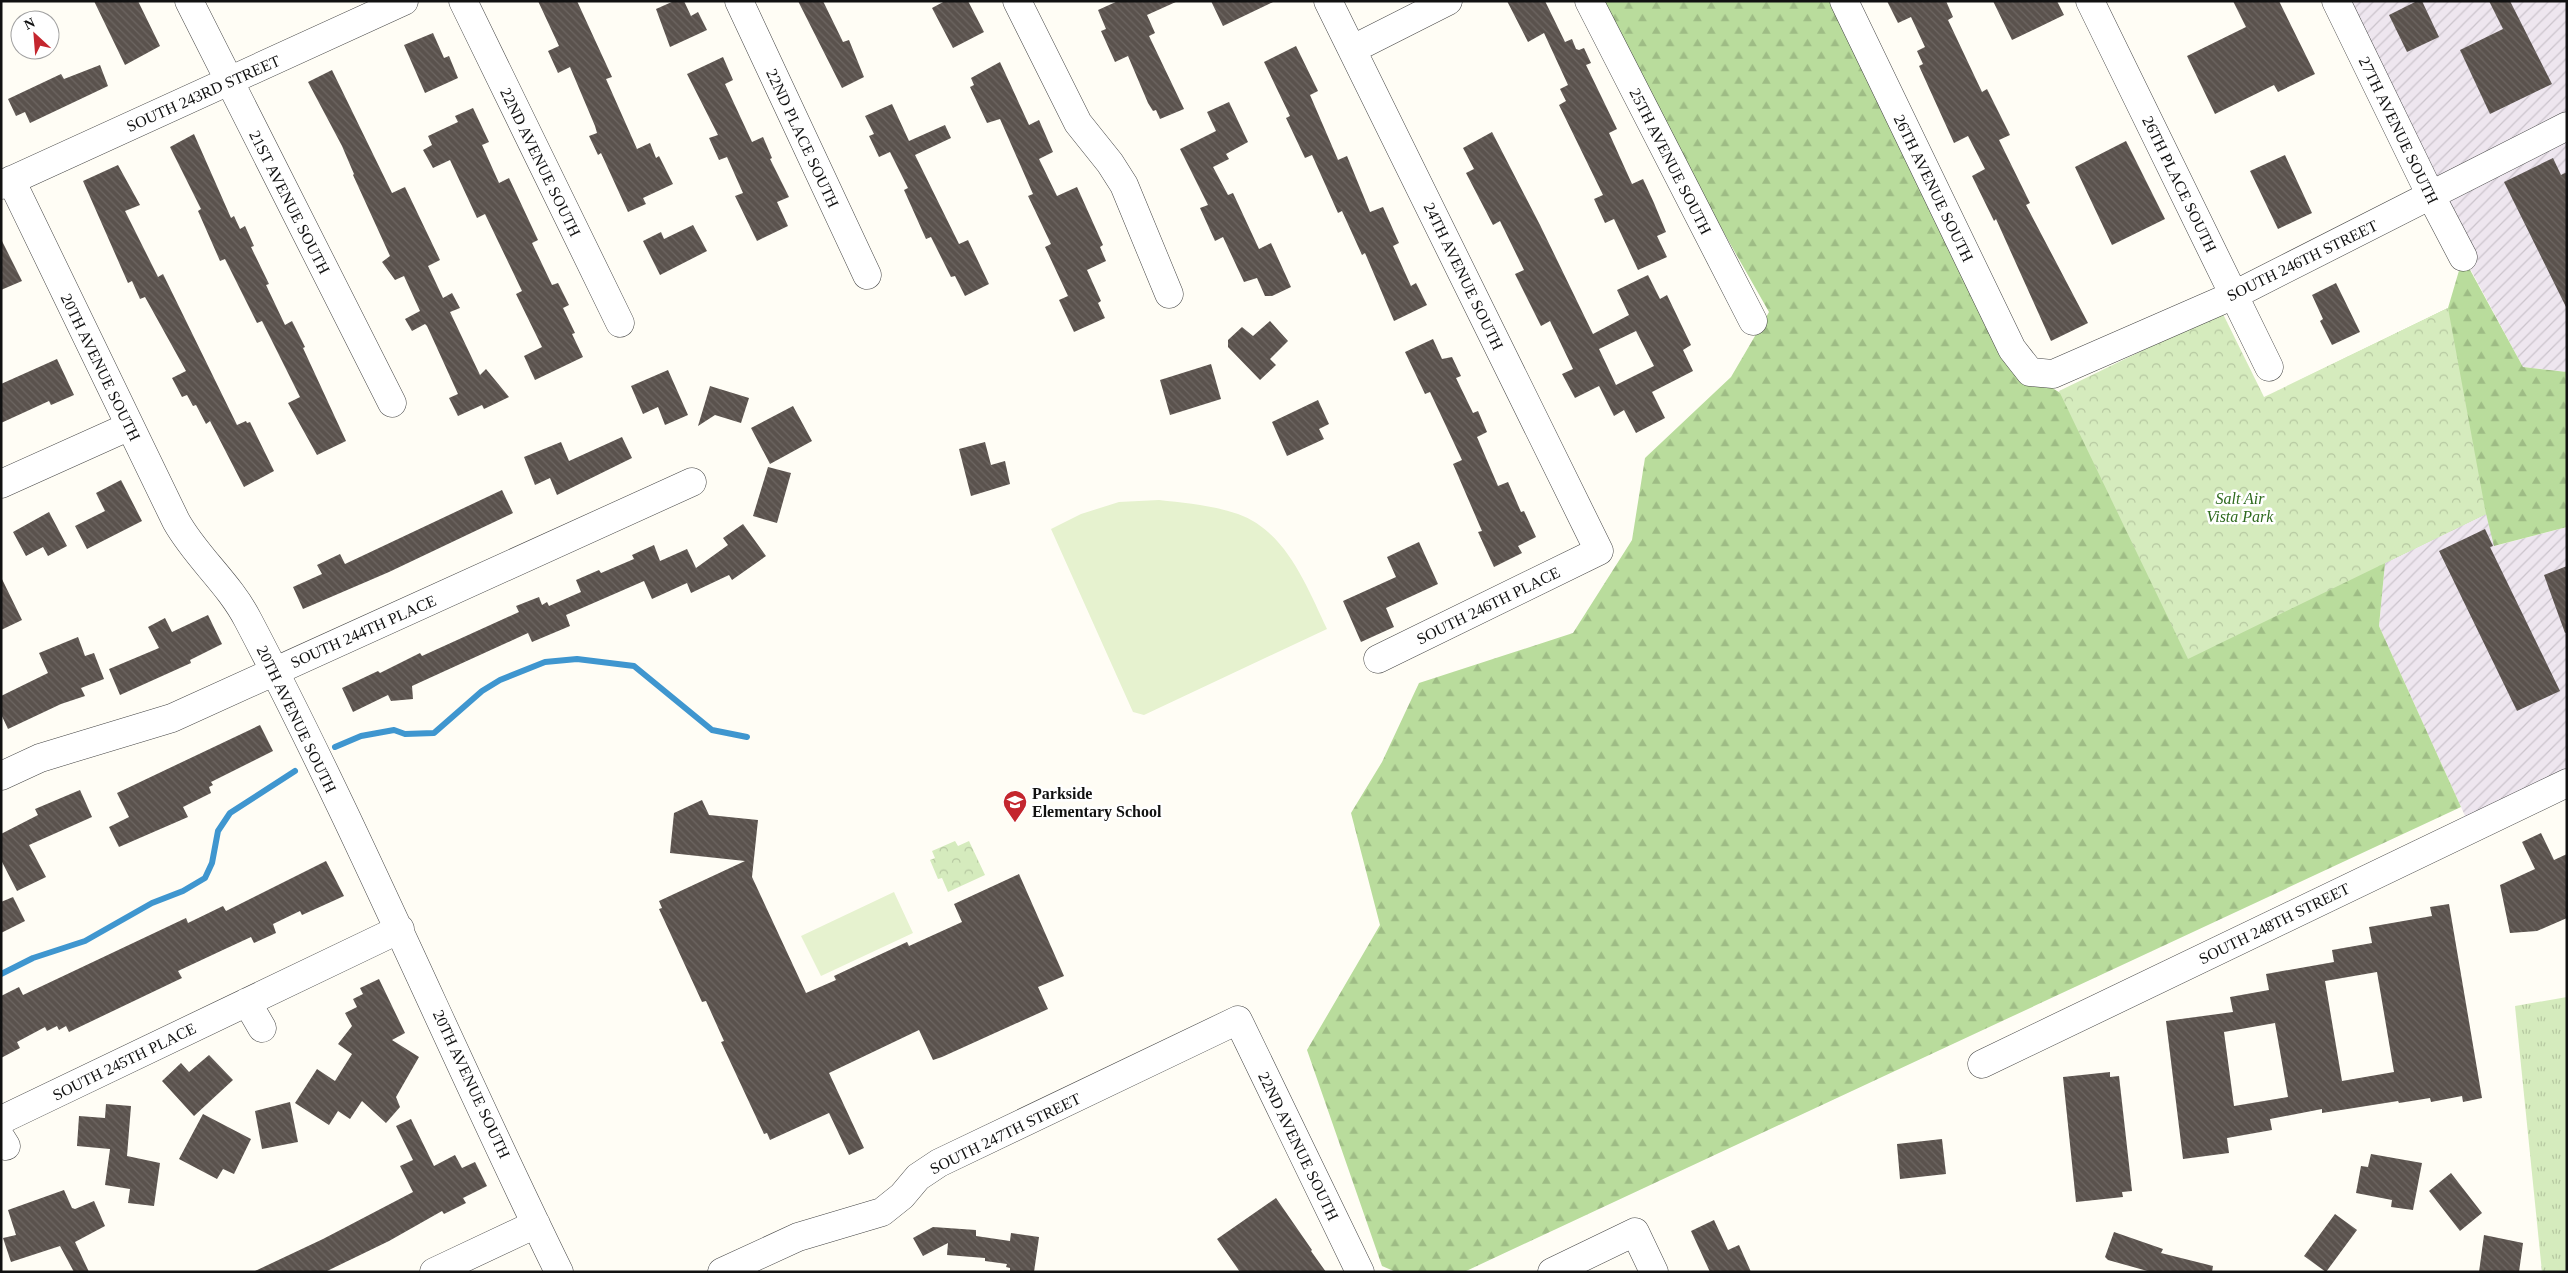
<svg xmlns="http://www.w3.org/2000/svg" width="2568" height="1273" font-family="Georgia,serif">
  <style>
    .industrial { fill: url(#industrial-furrows) }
    .grass { fill: url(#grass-tufts) }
    .forest { fill: url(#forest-firs) }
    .park { fill: url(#park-crowns) }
    .pitch { fill: #e6f2cf }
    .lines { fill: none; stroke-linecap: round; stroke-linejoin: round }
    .stream { stroke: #3f96cf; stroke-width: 6 }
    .building { fill: url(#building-back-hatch); fill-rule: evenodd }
    .minor-casing { stroke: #444; stroke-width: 29 }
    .minor { stroke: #fff; stroke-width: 28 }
    .labels { text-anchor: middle; stroke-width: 5; stroke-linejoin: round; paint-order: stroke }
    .street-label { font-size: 16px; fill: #111; stroke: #fff }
    .park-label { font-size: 16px; font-style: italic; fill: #2f6b1f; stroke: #fff }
    .poi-label { font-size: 16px; font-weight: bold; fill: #111; stroke: #fff; text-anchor: start }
  </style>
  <defs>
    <pattern id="industrial-furrows" width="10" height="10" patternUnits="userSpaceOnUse" patternTransform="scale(1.25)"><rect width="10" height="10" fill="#eee6ef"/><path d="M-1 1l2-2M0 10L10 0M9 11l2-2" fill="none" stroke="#cbc4cc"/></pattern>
    <pattern id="grass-tufts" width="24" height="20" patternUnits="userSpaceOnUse" patternTransform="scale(1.25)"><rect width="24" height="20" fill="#d5ebbd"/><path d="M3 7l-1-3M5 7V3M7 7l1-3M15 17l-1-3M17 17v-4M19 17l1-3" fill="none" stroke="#b6c8a1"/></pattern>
    <pattern id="forest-firs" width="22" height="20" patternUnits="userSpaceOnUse" patternTransform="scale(1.25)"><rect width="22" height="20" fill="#b9dc9c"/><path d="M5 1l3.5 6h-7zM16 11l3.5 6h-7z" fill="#9ebc85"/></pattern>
    <pattern id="park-crowns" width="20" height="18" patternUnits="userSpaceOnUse" patternTransform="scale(1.25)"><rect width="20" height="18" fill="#d5ebbd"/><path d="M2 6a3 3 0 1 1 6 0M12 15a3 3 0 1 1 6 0" fill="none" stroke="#b6c8a1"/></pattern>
    <pattern id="building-back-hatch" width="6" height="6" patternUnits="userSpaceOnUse" patternTransform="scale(1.25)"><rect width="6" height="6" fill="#5a524d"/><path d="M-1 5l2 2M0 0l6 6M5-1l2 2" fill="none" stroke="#6d6662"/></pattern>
  </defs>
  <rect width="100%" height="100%" fill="#fffdf5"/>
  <path class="industrial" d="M 2336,1 L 2567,1 L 2567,372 L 2523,367 L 2431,196 Z
    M 2486,514 L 2495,546 L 2567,527 L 2567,785 L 2471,829 L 2379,626 L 2385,563 Z"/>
  <path class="grass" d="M 2567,997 L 2567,1272 L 2542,1272 L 2515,1006 Z"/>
  <path class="forest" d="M 1592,1 L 1848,1 L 2042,382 L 2111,423 L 2175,503 L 2300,380 L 2448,308 L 2463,257 L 2523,367 L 2567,372 L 2567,527 L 2494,546 L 2486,514 L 2385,563 L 2379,626 L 2461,807 L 1464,1272 L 1396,1272 L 1382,1266 L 1307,1050 L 1380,925 L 1351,813 L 1382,762 L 1419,683 L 1573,633 L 1632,540 L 1645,458 L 1731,377 L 1769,312 Z"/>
  <path class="park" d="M 2448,308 L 2486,514 L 2188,659 L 2059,391 L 2222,312 L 2264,397 Z
    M 955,841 L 958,846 L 969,841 L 985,875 L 948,892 L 942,878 L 938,879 L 930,860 L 935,858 L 932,851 Z"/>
  <path class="pitch" d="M 1159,500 C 1185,503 1212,505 1238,514 C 1286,531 1307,587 1327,629 L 1144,715 L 1133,712 L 1051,529 L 1081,514 L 1119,502 Z
    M 894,892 L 913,933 L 821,976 L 801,936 Z"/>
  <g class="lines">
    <path class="stream" d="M 335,747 L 361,736 L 394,730 L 405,734 L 434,733 L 482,691 L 500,680 L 545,662 L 577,659 L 634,666 L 712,730 L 747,737
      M 1,974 L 33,958 L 85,941 L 152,903 L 183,891 L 205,878 L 212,863 L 218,831 L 230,813 L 295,771"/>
  </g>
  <path class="building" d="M 94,1 L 138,1 L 160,46 L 125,65 Z
    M 538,1 L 577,1 L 612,77 L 606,79 L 637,149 L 650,143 L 656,158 L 659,156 L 673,184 L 643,198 L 646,204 L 628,212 L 601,153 L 598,155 L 589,136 L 597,133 L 595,126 L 570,67 L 558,73 L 548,51 L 559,46 Z
    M 674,1 L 684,1 L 691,16 L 698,12 L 707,30 L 670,47 L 656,9 Z
    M 798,1 L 823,1 L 843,42 L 849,40 L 864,77 L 842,88 Z
    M 945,1 L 968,1 L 984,32 L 953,48 L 932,8 Z
    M 1118,1 L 1178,1 L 1147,15 L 1155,33 L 1149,36 L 1184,109 L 1160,119 L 1156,110 L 1153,111 L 1148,103 L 1128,56 L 1115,62 L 1101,31 L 1106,29 L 1098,10 Z
    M 1211,1 L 1275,1 L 1223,26 Z
    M 1507,1 L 1545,1 L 1565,42 L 1572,39 L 1576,49 L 1579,50 L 1584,48 L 1591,63 L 1586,65 L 1617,129 L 1609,133 L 1632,184 L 1643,179 L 1654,203 L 1666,232 L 1657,236 L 1667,257 L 1638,270 L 1614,219 L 1605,223 L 1594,199 L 1603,195 L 1559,105 L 1566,101 L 1560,89 L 1568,85 L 1544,33 L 1528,42 Z
    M 1887,1 L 1946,1 L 1953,17 L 1948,20 L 1982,92 L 1987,89 L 2010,135 L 1999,140 L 2030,203 L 2026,205 L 2088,323 L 2051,341 L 1996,219 L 1994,221 L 1972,176 L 1985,169 L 1968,136 L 1954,143 L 1919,66 L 1923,64 L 1917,51 L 1925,47 L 1911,17 L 1898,23 Z
    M 1993,1 L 2057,1 L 2064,15 L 2012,40 Z
    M 2233,1 L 2279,1 L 2315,74 L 2278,92 L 2274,85 L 2215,114 L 2187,56 L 2246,27 Z
    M 2417,1 L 2422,1 L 2439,37 L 2407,52 L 2389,15 Z
    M 2489,1 L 2510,1 L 2552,84 L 2490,114 L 2460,50 L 2503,29 Z
    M 433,33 L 444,58 L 449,56 L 458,78 L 425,93 L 404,45 Z
    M 1296,46 L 1318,91 L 1310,95 L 1338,160 L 1347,156 L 1370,212 L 1383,207 L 1399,243 L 1393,246 L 1411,286 L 1416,283 L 1427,305 L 1394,321 L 1365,253 L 1362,255 L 1342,211 L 1338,213 L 1312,155 L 1305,158 L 1286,118 L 1290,116 L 1264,62 Z
    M 723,57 L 733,80 L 725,84 L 752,142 L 763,137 L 772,158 L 770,159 L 789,197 L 777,202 L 788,226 L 757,241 L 735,196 L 743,193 L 727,157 L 719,160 L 709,138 L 718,135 L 687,74 Z
    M 1000,62 L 1029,125 L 1039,120 L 1053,152 L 1039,159 L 1057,196 L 1077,187 L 1103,245 L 1100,247 L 1106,261 L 1087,270 L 1101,301 L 1098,303 L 1105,318 L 1074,332 L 1059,300 L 1068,296 L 1045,247 L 1051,244 L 1028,196 L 1033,194 L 1000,119 L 987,123 L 970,87 L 974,85 L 971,78 Z
    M 100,65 L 108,86 L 30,123 L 25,112 L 16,116 L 8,99 L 61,74 L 64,79 Z
    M 332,70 L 392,193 L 405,187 L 440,260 L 428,266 L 443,298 L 452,293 L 460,308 L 450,312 L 480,375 L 486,369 L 509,397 L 484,409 L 482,405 L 458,416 L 449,398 L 458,394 L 427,326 L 425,324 L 412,331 L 405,319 L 420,311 L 404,276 L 395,280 L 382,262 L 390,256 L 353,175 L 354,174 L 342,146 L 308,82 Z
    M 1229,102 L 1248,142 L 1226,154 L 1229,159 L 1213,167 L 1228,195 L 1233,193 L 1259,249 L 1271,243 L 1291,287 L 1272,296 L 1265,296 L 1257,278 L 1244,282 L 1223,237 L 1215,241 L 1200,208 L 1208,205 L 1180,149 L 1216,131 L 1207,112 Z
    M 892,104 L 909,141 L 945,125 L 951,138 L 915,155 L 959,244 L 968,240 L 989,284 L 965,296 L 955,276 L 951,277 L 931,237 L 926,239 L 904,190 L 908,188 L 890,152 L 879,157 L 869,136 L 874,134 L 865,116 Z
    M 473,108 L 489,142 L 482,145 L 499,183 L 509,178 L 538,240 L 532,243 L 552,285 L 558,283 L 569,305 L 563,308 L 575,333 L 572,334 L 583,357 L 535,380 L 524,356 L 542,347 L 516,294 L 522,291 L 485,214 L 477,218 L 450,160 L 433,168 L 423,150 L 432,145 L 428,136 L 458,122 L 455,116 Z
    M 1492,132 L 1540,225 L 1593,334 L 1629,315 L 1617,290 L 1648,275 L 1660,299 L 1667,295 L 1691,345 L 1683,350 L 1693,371 L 1652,392 L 1665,418 L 1636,433 L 1624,410 L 1614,416 L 1599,386 L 1575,398 L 1562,374 L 1573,369 L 1550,321 L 1541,326 L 1515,274 L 1524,270 L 1500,221 L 1493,225 L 1466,173 L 1474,169 L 1463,148 ZM 1636,331 L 1654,366 L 1616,385 L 1599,349 Z
    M 194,134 L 231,218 L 234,216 L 240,229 L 245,226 L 254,246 L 251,247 L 269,284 L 266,285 L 285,325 L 292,321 L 305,347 L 303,348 L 346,441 L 317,455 L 288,403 L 300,397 L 262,321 L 257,323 L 225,259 L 220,261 L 198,211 L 201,209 L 170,147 Z
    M 2126,141 L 2165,219 L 2112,245 L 2075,167 Z
    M 2285,155 L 2312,213 L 2278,229 L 2250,171 Z
    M 2553,158 L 2561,175 L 2567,172 L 2567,309 L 2504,182 Z
    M 118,165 L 140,205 L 125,211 L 158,277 L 163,274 L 237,425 L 246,421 L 247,423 L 250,422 L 274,471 L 244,487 L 210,421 L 206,424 L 196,405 L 193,406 L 187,395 L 182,397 L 172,378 L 186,371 L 145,297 L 140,299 L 132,281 L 128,283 L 83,181 Z
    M 693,225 L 707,251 L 660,275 L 643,241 L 661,232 L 664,239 Z
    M 1,239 L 22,281 L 1,290 Z
    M 2336,283 L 2360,332 L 2332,345 L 2320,321 L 2323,319 L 2312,295 Z
    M 1270,321 L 1288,341 L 1270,359 L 1276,365 L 1260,380 L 1228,347 L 1228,340 L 1242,327 L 1253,336 Z
    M 1433,339 L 1442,359 L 1452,357 L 1461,376 L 1456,378 L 1473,413 L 1478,411 L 1487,432 L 1477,437 L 1498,486 L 1508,482 L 1521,512 L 1524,511 L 1536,537 L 1518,546 L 1522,553 L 1494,567 L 1478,532 L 1482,531 L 1453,464 L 1462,460 L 1430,392 L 1425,394 L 1405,352 Z
    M 57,359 L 74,395 L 51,405 L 49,401 L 1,423 L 1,384 Z
    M 1211,364 L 1221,399 L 1170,415 L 1160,380 Z
    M 668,370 L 688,415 L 665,425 L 658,407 L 643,414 L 631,386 Z
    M 710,386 L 749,398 L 741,423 L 715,415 L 698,426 Z
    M 1318,400 L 1329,424 L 1319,429 L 1324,439 L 1287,456 L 1272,422 Z
    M 793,406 L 812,441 L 770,464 L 751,428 Z
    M 622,437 L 632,458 L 557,495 L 550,478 L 535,485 L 524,457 L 561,442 L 569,461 Z
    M 985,442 L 991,465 L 1005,461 L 1010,484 L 971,496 L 959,449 Z
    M 768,467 L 791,473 L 777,523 L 753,516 Z
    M 121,480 L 142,521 L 87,549 L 75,526 L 105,511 L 96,493 Z
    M 502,490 L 513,513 L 389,572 L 303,609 L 293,587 L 322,574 L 317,565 L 340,554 L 345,564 Z
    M 49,512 L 67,546 L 48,556 L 43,547 L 26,556 L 13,532 Z
    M 743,524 L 766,556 L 732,580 L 729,575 L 691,593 L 687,583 L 652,599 L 644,581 L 566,615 L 570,626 L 532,642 L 528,633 L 412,686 L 413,699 L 391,701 L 388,695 L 353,712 L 342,688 L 378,671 L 380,673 L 420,653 L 422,656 L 519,612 L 516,606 L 539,597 L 542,605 L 547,602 L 549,606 L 581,592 L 576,580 L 599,570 L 601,573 L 634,559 L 632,555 L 654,545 L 660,561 L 687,549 L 696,568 L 728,545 L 723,538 Z
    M 2485,529 L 2493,546 L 2490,547 L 2560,691 L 2517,711 L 2439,551 Z
    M 1419,542 L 1438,584 L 1386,608 L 1394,627 L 1361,642 L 1343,601 L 1396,577 L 1387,557 Z
    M 2567,566 L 2567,632 L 2565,633 L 2544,575 Z
    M 1,577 L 22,620 L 1,630 Z
    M 208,615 L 222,644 L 190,660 L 191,663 L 120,695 L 109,669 L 159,648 L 148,627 L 165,618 L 172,632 Z
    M 78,637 L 85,656 L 94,653 L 104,679 L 81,688 L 85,696 L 61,704 L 8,729 L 1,714 L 1,696 L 48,673 L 39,653 Z
    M 260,725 L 273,751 L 211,782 L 213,785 L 209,787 L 211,793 L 183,807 L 188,817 L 119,847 L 109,827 L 129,817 L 117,793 Z
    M 80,790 L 92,817 L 29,845 L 46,877 L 17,891 L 1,860 L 1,834 L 38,815 L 35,809 Z
    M 702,800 L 709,815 L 758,820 L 752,877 L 806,993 L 836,980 L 834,976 L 866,961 L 907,942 L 909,946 L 962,922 L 954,904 L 1019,874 L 1064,976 L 1038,987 L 1048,1009 L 942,1057 L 933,1060 L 919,1030 L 829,1073 L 864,1148 L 849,1155 L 829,1113 L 770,1140 L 767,1133 L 764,1134 L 721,1042 L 724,1041 L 706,1001 L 702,1002 L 659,909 L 662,908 L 659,901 L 745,861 L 670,853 L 674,813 Z
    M 2541,833 L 2554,860 L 2567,854 L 2567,918 L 2537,931 L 2510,933 L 2500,885 L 2535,869 L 2522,842 Z
    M 326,861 L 344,896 L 302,915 L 300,911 L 273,924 L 276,933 L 254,943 L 251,937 L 225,949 L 178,971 L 182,978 L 69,1032 L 66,1026 L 59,1030 L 57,1026 L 47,1031 L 45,1027 L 17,1042 L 20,1048 L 1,1058 L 1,996 L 19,987 L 23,995 L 186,918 L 188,923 L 223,906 L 226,911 Z
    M 13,897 L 25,921 L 1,933 L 1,902 Z
    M 2449,904 L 2482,1098 L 2463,1102 L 2462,1096 L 2431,1102 L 2430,1098 L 2399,1103 L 2398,1101 L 2322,1113 L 2322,1109 L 2270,1119 L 2272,1130 L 2227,1138 L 2229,1153 L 2183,1159 L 2166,1021 L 2233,1012 L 2230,997 L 2269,990 L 2266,974 L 2334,962 L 2332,950 L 2372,943 L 2369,927 L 2432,916 L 2430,907 ZM 2377,972 L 2394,1072 L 2342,1081 L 2325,981 ZM 2275,1023 L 2288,1097 L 2234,1106 L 2224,1032 Z
    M 379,979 L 405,1033 L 392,1040 L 419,1057 L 396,1097 L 400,1107 L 386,1123 L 362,1101 L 350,1119 L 338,1111 L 329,1125 L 295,1103 L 317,1069 L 335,1081 L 352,1054 L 338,1044 L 352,1026 L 345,1013 L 357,1007 L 353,999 L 363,994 L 360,988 Z
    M 209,1055 L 233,1080 L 194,1116 L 162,1081 L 181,1063 L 189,1072 Z
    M 2110,1072 L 2110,1077 L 2119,1076 L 2132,1191 L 2122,1192 L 2123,1197 L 2076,1202 L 2063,1077 Z
    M 290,1102 L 298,1142 L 262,1149 L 255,1111 Z
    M 106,1104 L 131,1106 L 127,1156 L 160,1163 L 154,1206 L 128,1203 L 130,1189 L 105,1185 L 110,1149 L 77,1146 L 79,1116 L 105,1118 Z
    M 203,1114 L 251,1139 L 234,1174 L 223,1169 L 217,1179 L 179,1159 Z
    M 411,1119 L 434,1166 L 455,1155 L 462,1168 L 475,1162 L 487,1186 L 463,1198 L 466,1203 L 444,1214 L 442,1211 L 389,1241 L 325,1272 L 253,1272 L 323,1239 L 413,1192 L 400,1166 L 413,1160 L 396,1126 Z
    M 1942,1139 L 1946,1174 L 1900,1179 L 1897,1144 Z
    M 2371,1154 L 2422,1163 L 2413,1210 L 2391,1207 L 2392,1200 L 2356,1193 L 2361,1166 L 2368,1167 Z
    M 2451,1173 L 2482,1213 L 2460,1231 L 2429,1191 Z
    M 64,1190 L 72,1208 L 75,1209 L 94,1201 L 105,1226 L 75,1242 L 89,1272 L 74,1272 L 60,1246 L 11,1262 L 3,1238 L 16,1235 L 8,1210 Z
    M 1276,1198 L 1312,1250 L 1311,1251 L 1326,1272 L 1240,1272 L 1217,1239 Z
    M 2335,1214 L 2357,1230 L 2326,1272 L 2304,1256 Z
    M 1714,1220 L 1728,1250 L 1739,1245 L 1751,1272 L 1710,1272 L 1691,1231 Z
    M 933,1227 L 976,1230 L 976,1236 L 1010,1241 L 1011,1233 L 1039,1237 L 1034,1272 L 1010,1272 L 1010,1268 L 1006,1267 L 1007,1264 L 985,1261 L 985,1258 L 947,1255 L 948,1243 L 923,1256 L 913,1238 Z
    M 2114,1232 L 2163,1249 L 2161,1253 L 2213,1266 L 2212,1272 L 2151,1272 L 2108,1260 L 2105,1257 Z
    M 2484,1235 L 2523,1243 L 2519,1272 L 2479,1272 Z"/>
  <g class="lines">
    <g class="minor-casing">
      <path id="minor" d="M 189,1 L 392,403
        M 463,1 L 620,323
        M 739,1 L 867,275
        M 1017,1 L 1078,123 L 1110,163 L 1124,185 L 1169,294
        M 1328,1 L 1599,551 L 1378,659
        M 1589,1 L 1753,321
        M 1844,1 L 2012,349 L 2030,372 L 2053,374 L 2234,295 L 2567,126
        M 2090,1 L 2269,367
        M 2336,1 L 2431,196 L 2463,257
        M 1353,49 L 1448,1
        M 11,180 L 176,521 C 196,557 229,583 248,620 C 360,833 453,1056 559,1272
        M 1,185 L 404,1
        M 1,484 L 130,426
        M 1,776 L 40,758 L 172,718 L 692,482
        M 247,1002 L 262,1028
        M 1982,1064 L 2567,783
        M 1,1120 L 400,929
        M 1,1138 L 6,1146
        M 434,1272 L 536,1224
        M 722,1272 L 798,1237 L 882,1212 L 902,1196 L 918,1177 L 939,1163 L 1238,1020 L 1360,1272
        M 1552,1272 L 1635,1232 L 1654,1272"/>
    </g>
    <use href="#minor" class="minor"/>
  </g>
  <defs>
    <g id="school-pin" transform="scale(1.25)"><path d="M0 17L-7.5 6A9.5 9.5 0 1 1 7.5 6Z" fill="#c4262e" stroke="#fff"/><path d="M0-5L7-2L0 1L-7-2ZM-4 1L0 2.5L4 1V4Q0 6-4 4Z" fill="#fff"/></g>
  </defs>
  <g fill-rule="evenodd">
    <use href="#school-pin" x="1015" y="802"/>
  </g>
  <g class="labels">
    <g class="street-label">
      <text transform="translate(203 93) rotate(-24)" y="6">SOUTH 243RD STREET</text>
      <text transform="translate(2399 130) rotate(64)" y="6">27TH AVENUE SOUTH</text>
      <text transform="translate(803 138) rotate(65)" y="6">22ND PLACE SOUTH</text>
      <text transform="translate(1671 161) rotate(63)" y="6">25TH AVENUE SOUTH</text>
      <text transform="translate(541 162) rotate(64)" y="6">22ND AVENUE SOUTH</text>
      <text transform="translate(2180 184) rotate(64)" y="6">26TH PLACE SOUTH</text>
      <text transform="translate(1934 188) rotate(64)" y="6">26TH AVENUE SOUTH</text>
      <text transform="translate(290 202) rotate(63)" y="6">21ST AVENUE SOUTH</text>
      <text transform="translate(2302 260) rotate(-26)" y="6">SOUTH 246TH STREET</text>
      <text transform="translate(1464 276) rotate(64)" y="6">24TH AVENUE SOUTH</text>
      <text transform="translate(101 367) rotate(64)" y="6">20TH AVENUE SOUTH</text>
      <text transform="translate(1488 605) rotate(-26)" y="6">SOUTH 246TH PLACE</text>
      <text transform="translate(363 631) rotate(-24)" y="6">SOUTH 244TH PLACE</text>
      <text transform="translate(297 719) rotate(64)" y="6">20TH AVENUE SOUTH</text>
      <text transform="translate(2274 923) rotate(-26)" y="6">SOUTH 248TH STREET</text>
      <text transform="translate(124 1061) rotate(-26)" y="6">SOUTH 245TH PLACE</text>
      <text transform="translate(472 1084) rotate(65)" y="6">20TH AVENUE SOUTH</text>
      <text transform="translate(1005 1133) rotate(-26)" y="6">SOUTH 247TH STREET</text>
      <text transform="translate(1299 1146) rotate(64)" y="6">22ND AVENUE SOUTH</text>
    </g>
    <g class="park-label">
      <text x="2240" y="504">Salt Air<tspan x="2240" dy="18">Vista Park</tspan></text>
    </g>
    <g class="poi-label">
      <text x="1032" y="799">Parkside<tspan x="1032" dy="18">Elementary School</tspan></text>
    </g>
  </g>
  <rect width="2568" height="1273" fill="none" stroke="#111111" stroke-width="5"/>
  <g transform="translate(35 35) rotate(334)"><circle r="24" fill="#ffffff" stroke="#a0a0a0"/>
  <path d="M0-4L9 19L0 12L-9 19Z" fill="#c4262e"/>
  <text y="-8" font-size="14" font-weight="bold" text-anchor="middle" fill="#111111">N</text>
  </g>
</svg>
